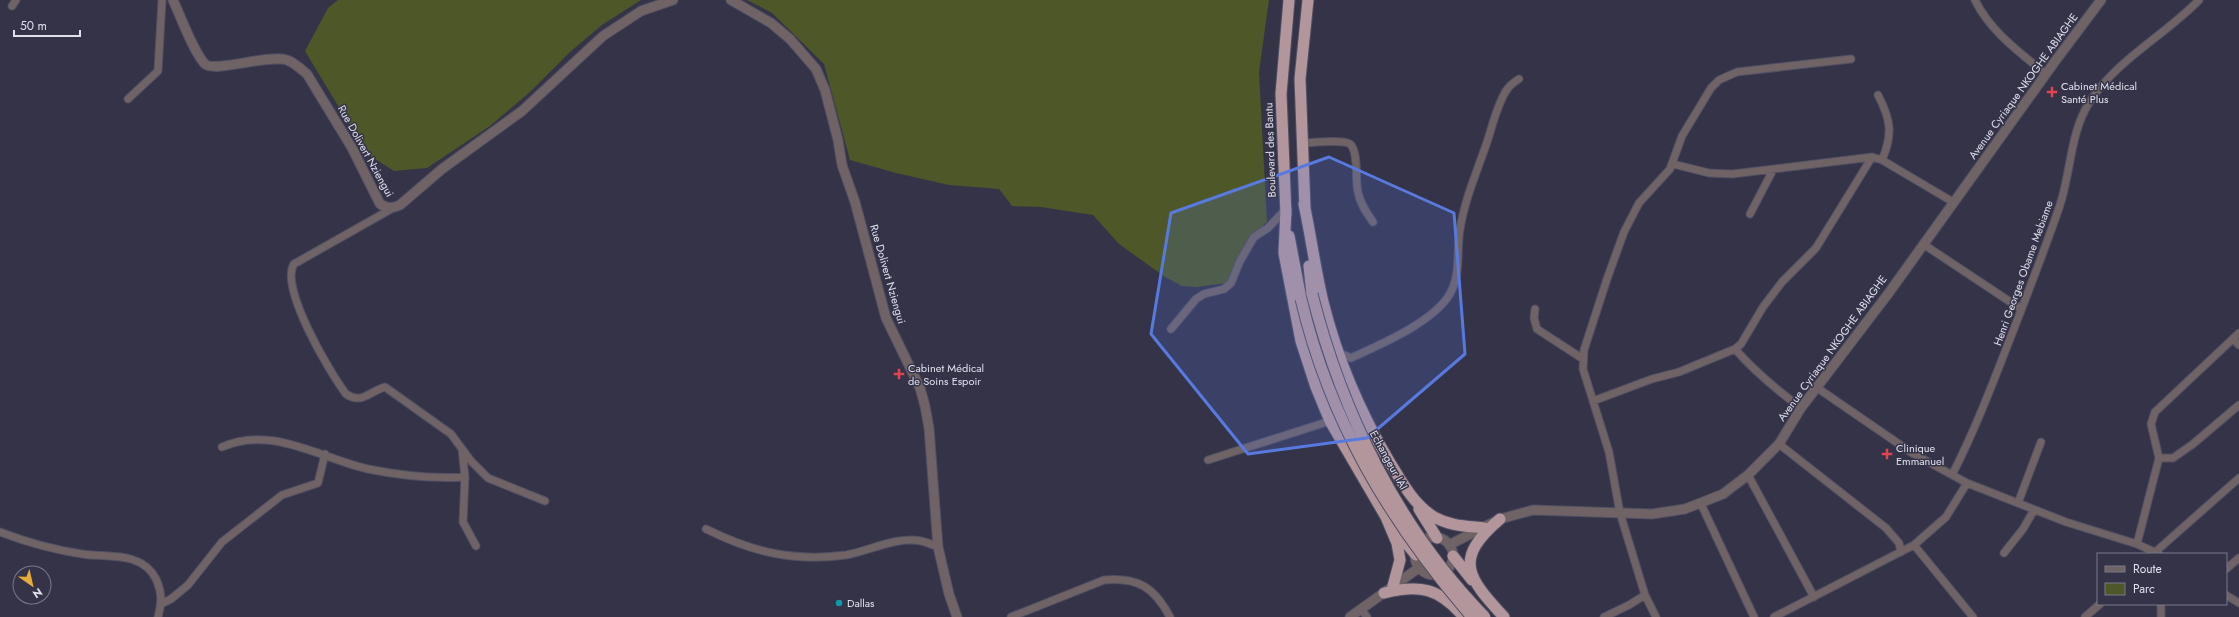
<svg xmlns="http://www.w3.org/2000/svg" width="2239" height="617" font-family="Jost,sans-serif">
  <style>
    .green { fill: #4d5728 }
    .lines { fill: none; stroke-linecap: round; stroke-linejoin: round }
    .minor-casing { stroke: #504f63; stroke-width: 9 }
    .tertiary-casing { stroke: #504f63; stroke-width: 11 }
    .trunk-casing { stroke: #504f63; stroke-width: 13 }
    .minor { stroke: #6f6365; stroke-width: 7 }
    .tertiary { stroke: #6f6365; stroke-width: 9 }
    .trunk { stroke: #b3969c; stroke-width: 11 }
    .trunk-bridge-casing { stroke: #504f63; stroke-width: 13; stroke-linecap: butt }
    .trunk-bridge { stroke: #b3969c; stroke-width: 11 }
    .marked { fill: #587adf; fill-opacity: 0.2; stroke: #587adf; stroke-width: 3; stroke-linejoin: round }
    .health-dot { fill: #e0444e; stroke: #343348; stroke-width: 1.5 }
    .culture-dot { fill: #0f9aa8; stroke: #343348; stroke-width: 1.5 }
    .labels { text-anchor: middle; stroke-width: 3; stroke-linejoin: round; paint-order: stroke }
    .street-label { font-size: 11px; fill: #e0e0ee; stroke: #343348 }
    .poi-label { font-size: 11px; fill: #e0e0ee; stroke: #343348; text-anchor: start }
  </style>
  <rect width="100%" height="100%" fill="#343348"/>
  <path class="green" d="M 338,0 L 641,0 L 602,25 L 570,52 L 530,92 L 490,126 L 427,168 L 394,171 L 367,154 L 305,51 L 328,8 Z
    M 747,0 L 1269,0 L 1259,72 L 1267,222 C 1247,238 1238,260 1227,283 L 1196,287 L 1182,286 L 1165,277 L 1119,244 L 1093,215 L 1041,207 L 1012,206 L 999,189 L 949,185 L 896,173 L 850,160 L 824,64 L 772,13 Z"/>
  <g class="lines">
    <g class="minor-casing">
      <path id="minor" d="M 1975,0 C 1990,31 2019,52 2046,74
        M 12,6 L 16,0
        M 1878,95 C 1891,120 1893,134 1882,160
        M 128,99 L 158,71 L 162,0
        M 1301,143 C 1311,143 1342,139 1350,144 C 1359,151 1355,182 1358,192 C 1360,204 1367,213 1373,222
        M 1673,164 L 1709,173 L 1732,174 L 1872,157 L 1882,160 L 1953,202
        M 393,208 L 294,264 C 279,287 330,373 346,394 C 362,405 370,391 385,387 L 451,434 L 471,461 L 488,478 L 545,501
        M 1750,214 L 1773,170
        M 1923,244 L 2021,309
        M 1535,309 L 1534,318 L 1537,329 L 1583,359
        M 1171,329 L 1196,299 L 1204,294 L 1224,289 L 1231,283 L 1240,261 L 1254,237 L 1268,228 L 1286,209
        M 2233,339 L 2239,345
        M 1735,349 C 1755,372 1777,390 1801,408
        M 1339,353 L 1351,358 C 1381,344 1429,324 1448,297 C 1462,276 1456,252 1460,229 C 1465,199 1476,174 1486,145 C 1492,128 1496,107 1506,91 C 1509,86 1514,82 1519,79
        M 1816,387 L 1912,453 L 1967,483 L 2066,522 L 2137,544 L 2159,554
        M 1593,401 L 1652,379 L 1679,372 L 1735,349 L 1741,344 L 1763,307 L 1782,282 L 1816,248 L 1872,157
        M 1779,444 L 1886,528 L 1899,543 L 1901,552
        M 222,447 C 271,425 320,458 368,469 C 402,476 430,479 465,477
        M 462,449 L 465,477 L 463,522 L 476,546
        M 2159,458 L 2173,458 L 2193,444 L 2239,405
        M 1208,460 L 1330,421
        M 1748,475 L 1814,597
        M 1952,475 C 1974,432 1991,388 2008,344 C 2026,298 2044,252 2060,205 C 2071,172 2070,133 2089,103 C 2116,60 2164,36 2199,0
        M 2018,503 L 2041,442
        M 1701,504 L 1754,617
        M 706,529 C 752,552 794,562 846,555 C 869,551 897,536 921,541 C 927,542 933,545 938,547
        M 0,532 C 26,542 55,550 82,554 C 108,558 142,551 156,579 C 162,592 162,603 158,617
        M 2137,544 L 2159,458 L 2151,424 L 2155,412 L 2239,333
        M 1914,545 L 1973,617
        M 2004,553 L 2023,529 L 2034,510
        M 2153,554 L 2239,478
        M 2226,569 L 2239,558
        M 2226,595 L 2239,603
        M 161,604 L 171,599 L 188,585 L 222,542 L 282,495 L 318,483 L 325,454
        M 2161,604 L 2161,617
        M 1361,609 L 1367,617
        M 1011,617 L 1104,580 C 1138,577 1154,587 1170,617
        M 1604,617 L 1629,605 L 1645,595
        M 1656,617 L 1645,595 L 1620,513 L 1609,452 L 1583,369 L 1584,350 L 1607,279 L 1624,232 L 1639,203 L 1670,169 L 1682,136 L 1711,88 L 1719,80 L 1737,72 L 1851,59
        M 1774,617 L 1914,545 L 1946,517 L 1967,483
        M 2085,617 L 2100,604"/>
    </g>
    <g class="tertiary-casing">
      <path id="tertiary" d="M 173,0 C 180,15 194,53 205,64 C 215,73 267,54 287,60 C 295,63 301,69 307,74 L 352,148 L 380,204 C 387,208 392,209 400,205 L 442,169 L 522,111 L 603,36 L 641,11 L 673,0
        M 731,0 L 771,23 L 790,39 L 816,69 L 825,90 L 838,140 L 842,165 L 855,202 L 886,318 L 920,388 L 925,406 L 929,428 L 938,547 L 949,594 L 957,617
        M1415 556a19 19 0 1 1 38 0a19 19 0 1 1-38 0Z
        M 1449,545 L 1500,519 L 1533,510 L 1652,514 L 1685,509 L 1723,494 L 1748,475 L 1779,444 L 1801,408 L 1888,294 L 2056,60 L 2101,0
        M 1350,617 L 1420,567"/>
    </g>
    <g class="trunk-casing">
      <path id="trunk" d="M 1304,204 C 1311,236 1315,269 1323,302 C 1337,358 1360,412 1389,461 C 1402,482 1413,504 1434,517 C 1450,526 1467,526 1484,528
        M 1286,209 L 1284,253 L 1301,341 L 1316,387 L 1330,421 L 1386,517 L 1397,543 L 1400,560 L 1393,586
        M 1305,209 L 1300,79 L 1308,0
        M 1286,215 L 1281,94 L 1289,0
        M 1289,236 L 1301,299
        M 1309,266 L 1312,294
        M 1419,509 L 1437,538
        M 1500,519 C 1453,559 1467,577 1504,617
        M 1396,531 L 1416,555
        M 1453,556 L 1472,580
        M 1384,593 C 1420,584 1439,588 1464,617"/>
    </g>
    <use href="#minor" class="minor"/>
    <use href="#tertiary" class="tertiary"/>
    <use href="#trunk" class="trunk"/>
    <g class="trunk-bridge-casing">
      <path id="trunk-bridge" d="M 1312,294 C 1342,413 1398,528 1485,617
        M 1301,299 C 1330,422 1390,522 1472,617"/>
    </g>
    <use href="#trunk-bridge" class="trunk-bridge"/>
  </g>
  <path class="marked" d="M 1329,157 L 1454,213 L 1465,354 L 1367,438 L 1248,454 L 1151,334 L 1171,213 Z"/>
  <g class="health-dot">
    <path d="M2050 86h4v4h4v4h-4v4h-4v-4h-4v-4h4z"/>
    <path d="M897 368h4v4h4v4h-4v4h-4v-4h-4v-4h4z"/>
    <path d="M1885 448h4v4h4v4h-4v4h-4v-4h-4v-4h4z"/>
  </g>
  <circle class="culture-dot" cx="839" cy="603" r="4"/>
  <g class="labels">
    <g class="street-label">
      <text transform="translate(2023 86) rotate(-54)" y="4">Avenue Cyriaque NKOGHE ABIAGHE</text>
      <text transform="translate(1270 150) rotate(-92)" y="4">Boulevard des Bantu</text>
      <text transform="translate(366 151) rotate(61)" y="4">Rue Dolivert Nziengui</text>
      <text transform="translate(2023 273) rotate(-70)" y="4">Henri Georges Obame Mebiame</text>
      <text transform="translate(888 274) rotate(74)" y="4">Rue Dolivert Nziengui</text>
      <text transform="translate(1832 348) rotate(-54)" y="4">Avenue Cyriaque NKOGHE ABIAGHE</text>
      <text transform="translate(1389 460) rotate(61)" y="4">Echangeur IAI</text>
    </g>
    <g class="poi-label">
      <text x="2061" y="90">Cabinet Médical<tspan x="2061" dy="13">Santé Plus</tspan></text>
      <text x="908" y="372">Cabinet Médical<tspan x="908" dy="13">de Soins Espoir</tspan></text>
      <text x="1896" y="452">Clinique<tspan x="1896" dy="13">Emmanuel</tspan></text>
      <text x="847" y="607">Dallas</text>
    </g>
  </g>
  <rect x="2097" y="553" width="130" height="52" fill="#343348" stroke="#79788a"/>
  <rect x="2105" y="566" width="20" height="6" fill="#6f6365" stroke="#79788a"/>
  <text x="2133" y="573" font-size="12" fill="#e0e0ee">Route</text>
  <rect x="2105" y="583" width="20" height="12" fill="#4d5728" stroke="#79788a"/>
  <text x="2133" y="593" font-size="12" fill="#e0e0ee">Parc</text>
  <g transform="translate(32 585) rotate(146)"><circle r="19" fill="#343348" stroke="#79788a"/>
  <path d="M0-3L7 15L0 10L-7 15Z" fill="#e7ac37"/>
  <text y="-6" font-size="11" font-weight="bold" text-anchor="middle" fill="#e0e0ee">N</text>
  </g>
  <path d="M14 30v6h66v-6" fill="none" stroke="#e0e0ee" stroke-width="2"/>
  <text x="20" y="30" font-size="12" fill="#e0e0ee" stroke="#343348" stroke-width="3" paint-order="stroke">50 m</text>
</svg>
